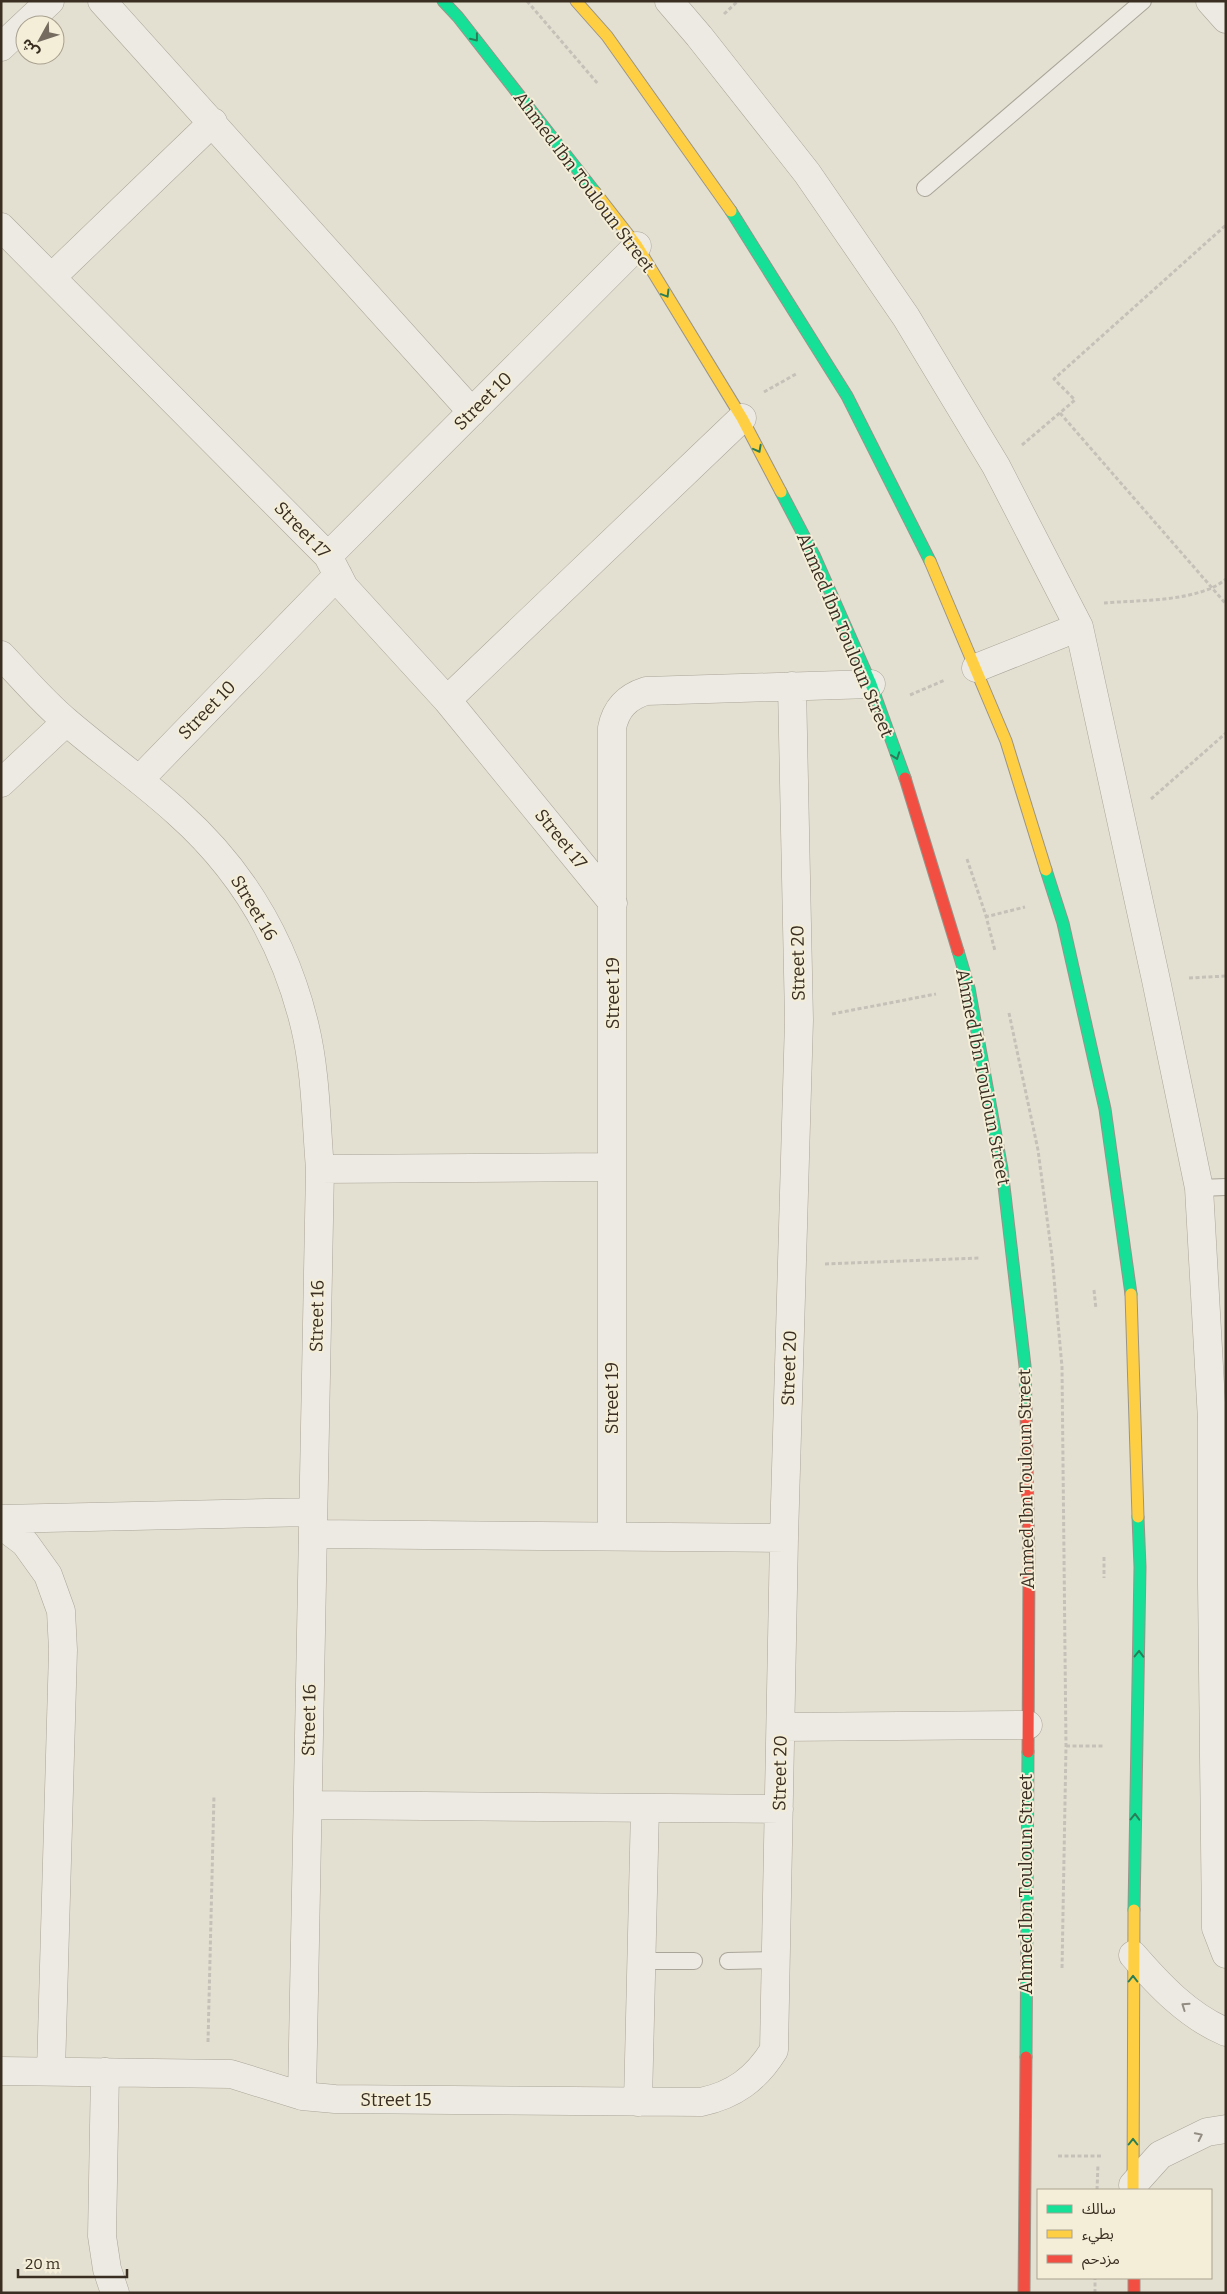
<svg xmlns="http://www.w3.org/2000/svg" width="1227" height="2294" font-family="Bitter,'Noto Sans Arabic',serif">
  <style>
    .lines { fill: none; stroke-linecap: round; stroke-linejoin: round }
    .lane-casing { stroke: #aaa599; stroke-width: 18 }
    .street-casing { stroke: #aaa599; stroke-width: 29 }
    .fast-casing { stroke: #999489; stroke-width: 13 }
    .slow-casing { stroke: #999489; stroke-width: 13 }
    .jam-casing { stroke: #999489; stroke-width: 13 }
    .path { stroke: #c5c1b8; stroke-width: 3; stroke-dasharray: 4 2.5; stroke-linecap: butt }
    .lane { stroke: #eceae2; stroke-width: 16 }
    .street { stroke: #eceae2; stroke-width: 28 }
    .fast { stroke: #16e098; stroke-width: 11 }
    .slow { stroke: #ffcf43; stroke-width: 11 }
    .jam { stroke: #f24e42; stroke-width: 11 }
    .oneway { stroke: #297e57 }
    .oneway2 { stroke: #928c82 }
    .labels { text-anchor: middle; stroke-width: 4; stroke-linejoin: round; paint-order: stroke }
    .street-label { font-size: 18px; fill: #392e21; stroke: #f4eed8 }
  </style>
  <rect width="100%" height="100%" fill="#e4e0d1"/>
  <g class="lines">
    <g class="lane-casing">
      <path id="lane" d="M 925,188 L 1143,1
        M 1199,1188 L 1226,1187
        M 641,1961 L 694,1961
        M 728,1961 L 776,1960"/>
    </g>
    <g class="street-casing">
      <path id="street" d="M 102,1 L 472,412
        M 669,1 L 699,36 L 807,173 L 906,317 L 996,466 L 1079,627 L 1156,980 L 1199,1188 L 1212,1420 L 1212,1584 L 1216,1928 L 1226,1954
        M 1210,1 L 1226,19
        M 1,47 L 50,1
        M 1,227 L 328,556 L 344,587 L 447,700 L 613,903
        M 52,277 L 213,122
        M 328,556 L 637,246
        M 1,655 C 22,677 43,702 67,722 C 103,753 143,781 178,813 C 242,870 285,943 305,1027 C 316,1073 316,1122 320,1169 L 302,2096
        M 976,668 L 1079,627
        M 447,700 L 742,418
        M 139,780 L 338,575
        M 1,783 L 66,722
        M 320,1169 L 612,1167
        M 1,1519 L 313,1512
        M 1,1525 L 25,1543 L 48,1575 L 61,1611 L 63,1650 L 51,2071
        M 313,1534 L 784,1538
        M 612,1536 L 612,728 C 616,708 627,697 646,691 L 871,684
        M 781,1727 L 1028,1725
        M 308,1805 L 779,1809
        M 1133,1955 C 1159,1985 1188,2016 1226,2032
        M 1,2071 L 231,2074 L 302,2096 L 335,2099 L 701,2102 C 734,2095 756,2079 774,2050 L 784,1538 L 799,1020 L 792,686
        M 105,2072 L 102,2236 L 107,2269 L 115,2293
        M 638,2102 L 645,1808
        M 1133,2185 L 1160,2155 L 1207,2132 L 1226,2129"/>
    </g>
    <g class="fast-casing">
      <path id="fast" d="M 443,1 L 458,17 L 595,192
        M 731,211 L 847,396 L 930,561
        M 781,492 L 814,555 L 871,684 L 905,778
        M 1046,870 L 1063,923 L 1105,1109 L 1131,1294
        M 958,951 L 969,988 L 1002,1169 L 1025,1366 L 1026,1409
        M 1134,1910 L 1140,1567 L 1138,1517
        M 1026,2057 L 1028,1752"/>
    </g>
    <g class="slow-casing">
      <path id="slow" d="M 576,1 L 607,36 L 731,211
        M 595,192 L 637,246 L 742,418 L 781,492
        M 930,561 L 1006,741 L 1046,870
        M 1131,1294 L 1138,1517
        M 1133,2190 L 1134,1910"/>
    </g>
    <g class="jam-casing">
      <path id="jam" d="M 905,778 L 958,951
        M 1026,1409 L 1029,1565 L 1028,1752
        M 1134,2278 L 1134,2293
        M 1024,2293 L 1026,2057"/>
    </g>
    <path class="path" d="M 527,1 L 598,84
      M 724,14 L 738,1
      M 764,392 L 796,374
      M 1060,413 L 1226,604
      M 1022,445 L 1075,400 L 1054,379 L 1226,225
      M 1104,603 C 1139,600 1199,602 1226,579
      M 910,695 L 945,680
      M 1151,799 L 1226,733
      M 967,859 L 986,916 L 995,951
      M 985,917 L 1025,907
      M 1189,978 L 1226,976
      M 1009,1013 L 1038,1150 L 1052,1256 L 1062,1367 L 1066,1746 L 1062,1970
      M 832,1014 L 936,994
      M 825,1264 L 979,1258
      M 1094,1290 L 1096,1309
      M 1104,1557 L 1104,1578
      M 1066,1746 L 1104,1746
      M 208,2042 L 214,1795
      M 1058,2156 L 1101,2156
      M 1097,2190 L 1098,2164
      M 1095,2293 L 1095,2278"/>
    <use href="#lane" class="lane"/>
    <use href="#street" class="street"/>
    <use href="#fast" class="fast"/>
    <use href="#slow" class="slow"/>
    <use href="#jam" class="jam"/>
  </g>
  <defs><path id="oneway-chevron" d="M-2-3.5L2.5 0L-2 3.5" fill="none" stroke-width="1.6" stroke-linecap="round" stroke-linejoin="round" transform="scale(1.25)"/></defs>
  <g class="oneway">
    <use href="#oneway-chevron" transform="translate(475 38) rotate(52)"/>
    <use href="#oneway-chevron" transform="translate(666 294) rotate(59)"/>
    <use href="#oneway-chevron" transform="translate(758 449) rotate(62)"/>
    <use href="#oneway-chevron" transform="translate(896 756) rotate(70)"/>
    <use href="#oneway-chevron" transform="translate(1139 1654) rotate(-89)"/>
    <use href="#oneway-chevron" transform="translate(1135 1817) rotate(-89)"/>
    <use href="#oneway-chevron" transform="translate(1133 1979) rotate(-90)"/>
    <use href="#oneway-chevron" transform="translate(1133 2142) rotate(-90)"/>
  </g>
  <g class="oneway2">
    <use href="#oneway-chevron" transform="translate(1185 2006) rotate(-145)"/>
    <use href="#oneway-chevron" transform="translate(1199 2136) rotate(-26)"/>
  </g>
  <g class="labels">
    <g class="street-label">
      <text transform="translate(584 182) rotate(53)" y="6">Ahmed Ibn Touloun Street</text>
      <text transform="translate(483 401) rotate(-45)" y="6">Street 10</text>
      <text transform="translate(302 530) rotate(46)" y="6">Street 17</text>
      <text transform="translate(845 635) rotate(67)" y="6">Ahmed Ibn Touloun Street</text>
      <text transform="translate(207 710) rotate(-46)" y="6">Street 10</text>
      <text transform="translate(561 839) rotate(51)" y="6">Street 17</text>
      <text transform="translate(254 908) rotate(59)" y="6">Street 16</text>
      <text transform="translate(798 963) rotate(-91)" y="6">Street 20</text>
      <text transform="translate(613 993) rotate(-90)" y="6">Street 19</text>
      <text transform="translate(983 1077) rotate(79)" y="6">Ahmed Ibn Touloun Street</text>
      <text transform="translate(317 1316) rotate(-89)" y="6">Street 16</text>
      <text transform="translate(789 1368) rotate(-88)" y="6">Street 20</text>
      <text transform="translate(612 1398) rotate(-90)" y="6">Street 19</text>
      <text transform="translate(1026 1479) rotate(-91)" y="6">Ahmed Ibn Touloun Street</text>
      <text transform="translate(309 1720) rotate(-89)" y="6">Street 16</text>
      <text transform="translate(780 1773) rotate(-89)" y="6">Street 20</text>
      <text transform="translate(1026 1884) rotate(-90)" y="6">Ahmed Ibn Touloun Street</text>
      <text x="396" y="2106">Street 15</text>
    </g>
  </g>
  <rect width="1227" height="2294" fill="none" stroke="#392e21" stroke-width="5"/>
  <rect x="1037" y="2189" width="175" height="90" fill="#f4eed8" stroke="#a9a18f"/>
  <rect x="1047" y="2205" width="25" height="8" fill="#16e098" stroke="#a9a18f"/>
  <text x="1082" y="2214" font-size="15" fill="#392e21">سالك</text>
  <rect x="1047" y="2230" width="25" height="8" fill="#ffcf43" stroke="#a9a18f"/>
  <text x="1082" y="2239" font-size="15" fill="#392e21">بطيء</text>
  <rect x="1047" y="2255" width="25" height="8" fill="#f24e42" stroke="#a9a18f"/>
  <text x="1082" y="2264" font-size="15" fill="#392e21">مزدحم</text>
  <g transform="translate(40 40) rotate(230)"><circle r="24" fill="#f4eed8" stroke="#a9a18f"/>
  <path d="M0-4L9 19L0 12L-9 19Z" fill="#756c5f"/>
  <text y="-8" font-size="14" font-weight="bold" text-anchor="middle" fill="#392e21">ش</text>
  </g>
  <path d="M18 2269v8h109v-8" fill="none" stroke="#392e21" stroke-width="2.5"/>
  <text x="25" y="2269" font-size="15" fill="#392e21" stroke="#f4eed8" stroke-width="4" paint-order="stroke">20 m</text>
</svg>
